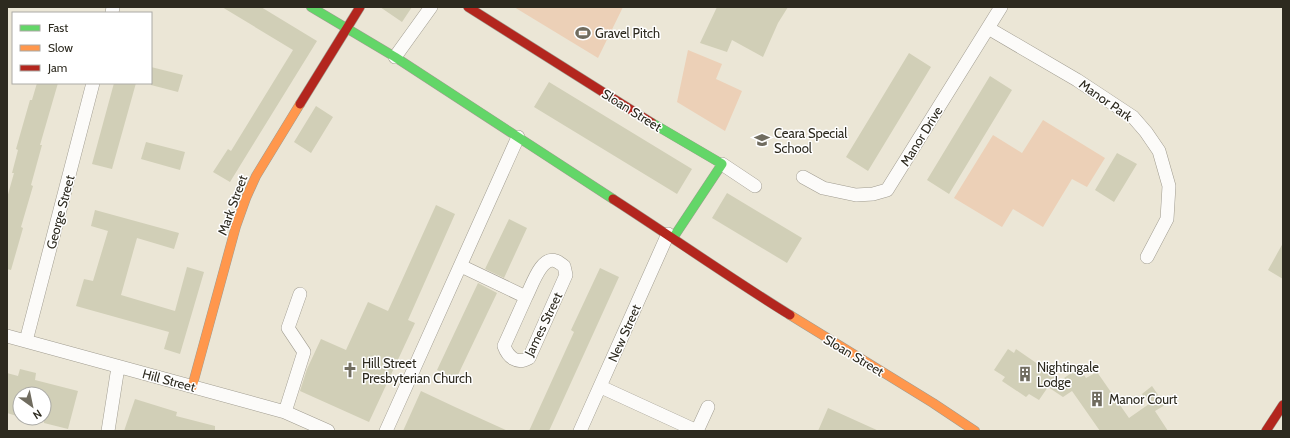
<svg xmlns="http://www.w3.org/2000/svg" width="1290" height="438" font-family="Cabin,sans-serif">
  <style>
    .green { fill: #ecd0b7 }
    .building { fill: #d1cfb7 }
    .lines { fill: none; stroke-linecap: round; stroke-linejoin: round }
    .street-casing { stroke: #a09c90; stroke-width: 14 }
    .fast-casing { stroke: #a09c90; stroke-width: 10 }
    .slow-casing { stroke: #a09c90; stroke-width: 10 }
    .jam-casing { stroke: #a09c90; stroke-width: 10 }
    .street { stroke: #fcfbf9; stroke-width: 13 }
    .fast { stroke: #63d668; stroke-width: 9 }
    .slow { stroke: #ff974d; stroke-width: 9 }
    .jam { stroke: #b3261e; stroke-width: 9 }
    .labels { text-anchor: middle; stroke-width: 3; stroke-linejoin: round; paint-order: stroke }
    .poi-label { font-size: 13px; fill: #2d2a1f; stroke: #fff; text-anchor: start }
    .street-label { font-size: 13px; fill: #2d2a1f; stroke: #fff }
  </style>
  <rect width="100%" height="100%" fill="#ebe6d6"/>
  <path class="green" d="M 514,7 L 623,7 L 598,58 Z
    M 688,50 L 722,64 L 716,79 L 742,91 L 725,131 L 677,102 Z
    M 1043,120 L 1105,158 L 1087,187 L 1072,179 L 1043,227 L 1013,209 L 1002,227 L 954,198 L 993,135 L 1022,153 Z"/>
  <path class="building" d="M 222,7 L 261,7 L 317,41 L 230,182 L 213,172 L 228,149 L 231,151 L 293,50 Z
    M 380,7 L 412,7 L 402,22 Z
    M 717,7 L 788,7 L 778,23 L 763,57 L 732,40 L 727,52 L 700,43 Z
    M 909,53 L 931,67 L 868,171 L 846,157 Z
    M 151,67 L 183,75 L 178,92 L 151,85 Z
    M 990,76 L 1012,90 L 949,194 L 927,180 Z
    M 549,82 L 692,169 L 677,194 L 534,107 Z
    M 37,83 L 58,83 L 40,145 L 42,145 L 31,185 L 33,186 L 21,227 L 23,228 L 11,270 L 7,269 L 7,198 L 14,173 L 12,173 L 18,150 L 16,149 L 30,100 L 32,100 Z
    M 114,83 L 136,83 L 112,169 L 92,164 Z
    M 316,106 L 333,117 L 311,153 L 294,142 Z
    M 146,142 L 185,152 L 180,170 L 141,159 Z
    M 1117,153 L 1137,164 L 1114,202 L 1095,190 Z
    M 727,193 L 802,238 L 787,263 L 712,218 Z
    M 436,205 L 455,214 L 408,320 L 415,323 L 369,422 L 300,391 L 307,369 L 321,339 L 346,350 L 368,302 L 388,311 Z
    M 95,210 L 179,233 L 174,249 L 137,238 L 121,295 L 175,311 L 187,267 L 204,272 L 180,354 L 164,349 L 169,332 L 76,306 L 84,279 L 93,281 L 108,231 L 91,226 Z
    M 509,219 L 527,228 L 504,278 L 485,269 Z
    M 1283,243 L 1283,279 L 1268,270 Z
    M 600,268 L 619,277 L 549,431 L 529,431 L 574,332 L 571,330 Z
    M 478,283 L 497,293 L 456,379 L 437,370 Z
    M 1008,349 L 1014,353 L 1016,349 L 1061,380 L 1079,368 L 1086,378 L 1097,372 L 1129,418 L 1149,404 L 1142,394 L 1152,386 L 1165,405 L 1155,411 L 1168,431 L 1100,431 L 1072,391 L 1063,397 L 1048,387 L 1039,400 L 1029,394 L 1026,397 L 1002,381 L 1005,377 L 994,370 Z
    M 20,369 L 36,373 L 35,380 L 78,391 L 68,429 L 44,423 L 44,394 L 20,394 L 20,417 L 7,413 L 7,373 L 18,376 Z
    M 421,391 L 455,407 L 508,431 L 403,431 Z
    M 135,399 L 177,412 L 176,416 L 215,426 L 215,431 L 124,431 Z
    M 828,408 L 879,431 L 818,431 Z"/>
  <g class="lines">
    <g class="street-casing">
      <path id="street" d="M 112,13 L 113,7
        M 988,28 L 1077,80 L 1133,117 L 1146,132 L 1159,151 L 1169,186 L 1167,219 L 1147,257
        M 395,57 L 431,7
        M 722,164 L 755,186
        M 803,177 L 823,188 L 856,195 L 873,194 L 887,190 L 1001,7
        M 461,266 L 526,297 C 532,286 541,255 556,261 C 559,262 562,265 564,266 L 566,275 L 529,358 C 517,365 508,357 504,346 L 526,297
        M 7,336 L 285,412 L 328,431
        M 26,341 L 93,83
        M 601,387 L 697,431
        M 285,412 L 304,352 L 288,328 L 300,294
        M 108,431 L 118,367
        M 386,431 L 518,137
        M 580,431 L 668,234
        M 697,431 L 708,407"/>
    </g>
    <g class="fast-casing">
      <path id="fast" d="M 311,7 L 395,57 L 613,199
        M 652,123 L 722,164 L 673,238"/>
    </g>
    <g class="slow-casing">
      <path id="slow" d="M 790,315 L 933,403 L 975,431
        M 192,387 L 236,226 L 246,198 L 256,176 L 300,104"/>
    </g>
    <g class="jam-casing">
      <path id="jam" d="M 468,7 L 652,123
        M 300,104 L 360,7
        M 613,199 C 672,237 730,278 790,315
        M 1266,431 L 1283,405"/>
    </g>
    <use href="#street" class="street"/>
    <use href="#fast" class="fast"/>
    <use href="#slow" class="slow"/>
    <use href="#jam" class="jam"/>
  </g>
  <defs>
    <g id="stadium-bare" transform="scale(1.2)"><path d="M0-5a6.5 5 0 1 0 0 10a6.5 5 0 1 0 0-10ZM-3.5-1.8h7v3.6h-7Z" fill="#706c5f" stroke="#fff" stroke-width="2.5" paint-order="stroke"/></g>
    <g id="school-bare" transform="scale(1.2)"><path d="M0-5L7-2L0 1L-7-2ZM-4 1L0 2.5L4 1V4Q0 6-4 4Z" fill="#706c5f" stroke="#fff" stroke-width="2.5" paint-order="stroke"/></g>
    <g id="church-bare" transform="scale(1.2)"><path d="M-1.2-6h2.4v3.5h3.3v2.4h-3.3V6h-2.4V-.1h-3.3v-2.4h3.3Z" fill="#706c5f" stroke="#fff" stroke-width="2.5" paint-order="stroke"/></g>
    <g id="building-bare" transform="scale(1.2)"><path d="M-4-6H4V6H1V3H-1V6H-4ZM-2.5-4.3h1.7v1.8h-1.7ZM.8-4.3h1.7v1.8H.8ZM-2.5-1h1.7V.8h-1.7ZM.8-1h1.7V.8H.8Z" fill="#706c5f" stroke="#fff" stroke-width="2.5" paint-order="stroke"/></g>
  </defs>
  <g fill-rule="evenodd">
    <use href="#stadium-bare" x="583" y="33"/>
    <use href="#school-bare" x="762" y="140"/>
    <use href="#church-bare" x="350" y="370"/>
    <use href="#building-bare" x="1025" y="374"/>
    <use href="#building-bare" x="1097" y="399"/>
  </g>
  <g class="labels">
    <g class="poi-label">
      <text x="595" y="38">Gravel Pitch</text>
      <text x="774" y="138">Ceara Special<tspan x="774" dy="15">School</tspan></text>
      <text x="362" y="368">Hill Street<tspan x="362" dy="15">Presbyterian Church</tspan></text>
      <text x="1037" y="372">Nightingale<tspan x="1037" dy="15">Lodge</tspan></text>
      <text x="1109" y="404">Manor Court</text>
    </g>
    <g class="street-label">
      <text transform="translate(1106 100) rotate(35)" y="5">Manor Park</text>
      <text transform="translate(632 110) rotate(32)" y="5">Sloan Street</text>
      <text transform="translate(921 136) rotate(-58)" y="5">Manor Drive</text>
      <text transform="translate(232 205) rotate(-70)" y="5">Mark Street</text>
      <text transform="translate(60 212) rotate(-75)" y="5">George Street</text>
      <text transform="translate(543 324) rotate(-64)" y="5">James Street</text>
      <text transform="translate(624 333) rotate(-66)" y="5">New Street</text>
      <text transform="translate(854 355) rotate(31)" y="5">Sloan Street</text>
      <text transform="translate(169 380) rotate(15)" y="5">Hill Street</text>
    </g>
  </g>
  <rect width="1290" height="438" fill="none" stroke="#2d2a1f" stroke-width="16"/>
  <rect x="12" y="12" width="140" height="72" fill="#ffffff" stroke="#abaaa5"/>
  <rect x="20" y="25" width="20" height="6" fill="#63d668" stroke="#abaaa5"/>
  <text x="48" y="32" font-size="12" fill="#2d2a1f">Fast</text>
  <rect x="20" y="45" width="20" height="6" fill="#ff974d" stroke="#abaaa5"/>
  <text x="48" y="52" font-size="12" fill="#2d2a1f">Slow</text>
  <rect x="20" y="65" width="20" height="6" fill="#b3261e" stroke="#abaaa5"/>
  <text x="48" y="72" font-size="12" fill="#2d2a1f">Jam</text>
  <g transform="translate(32 406) rotate(147)"><circle r="19" fill="#ffffff" stroke="#abaaa5"/>
  <path d="M0-3L7 15L0 10L-7 15Z" fill="#706c5f"/>
  <text y="-6" font-size="11" font-weight="bold" text-anchor="middle" fill="#2d2a1f">N</text>
  </g>
</svg>
